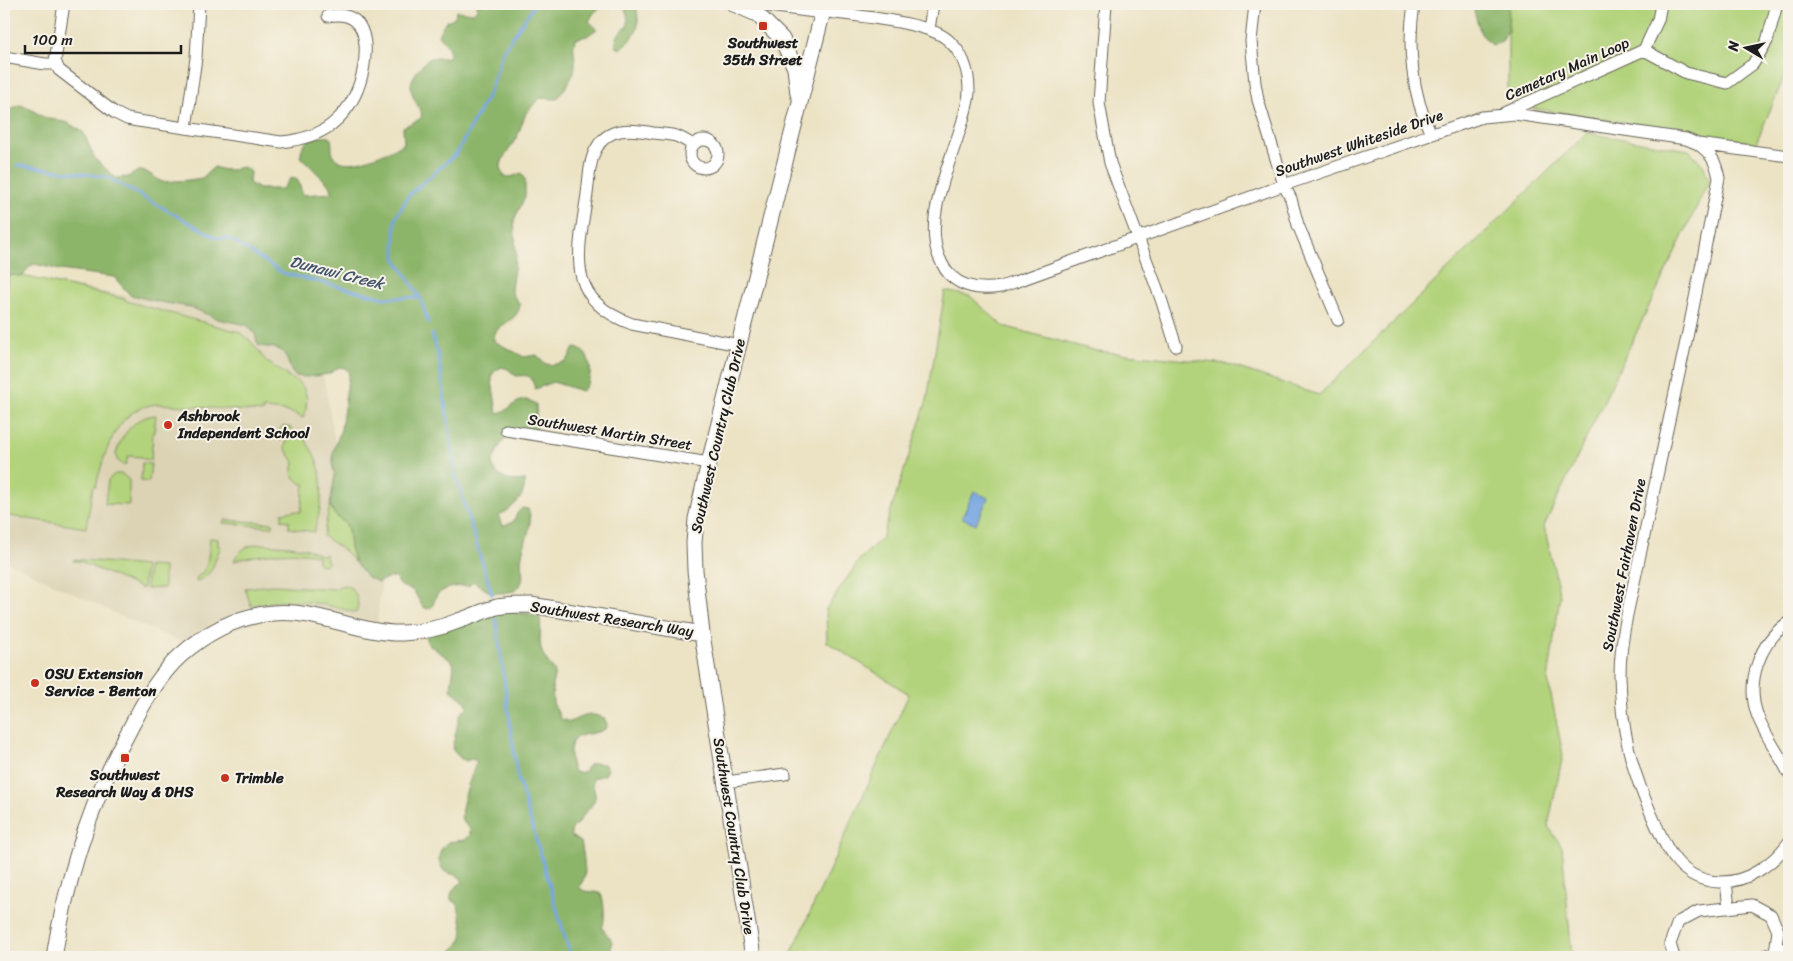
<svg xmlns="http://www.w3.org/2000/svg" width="1793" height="961" font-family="Sriracha,sans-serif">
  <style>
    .built { fill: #dcd3b4 }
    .green { fill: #b2d37b; stroke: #67784c }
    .forest { fill: #8db56b; stroke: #546844 }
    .water { fill: #77a6e1; stroke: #4a617e }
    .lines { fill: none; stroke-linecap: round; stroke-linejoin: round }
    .stream { stroke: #77a6e1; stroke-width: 3 }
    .minor-casing { stroke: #656257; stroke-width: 13 }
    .tertiary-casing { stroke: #656257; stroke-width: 17 }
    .minor { stroke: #fff; stroke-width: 11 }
    .tertiary { stroke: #fff; stroke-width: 15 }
    .poi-dot { fill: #c8321e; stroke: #f7f3e8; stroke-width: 2 }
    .labels { text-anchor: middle; stroke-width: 4; stroke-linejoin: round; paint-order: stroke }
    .poi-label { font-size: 15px; font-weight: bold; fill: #1c1c1c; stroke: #f7f3e8; text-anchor: start }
    .street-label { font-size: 15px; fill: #1c1c1c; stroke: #f7f3e8 }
    .water-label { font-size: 16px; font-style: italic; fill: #40536b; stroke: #f7f3e8 }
  </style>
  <rect width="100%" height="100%" fill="#f7f3e8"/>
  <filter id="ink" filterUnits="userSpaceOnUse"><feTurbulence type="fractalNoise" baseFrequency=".02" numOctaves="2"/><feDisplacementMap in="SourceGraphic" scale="10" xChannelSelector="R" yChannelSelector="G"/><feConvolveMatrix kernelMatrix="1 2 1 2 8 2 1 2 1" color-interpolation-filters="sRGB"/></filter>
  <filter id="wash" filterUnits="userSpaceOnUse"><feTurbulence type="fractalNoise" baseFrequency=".0096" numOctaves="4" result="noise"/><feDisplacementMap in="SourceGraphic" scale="20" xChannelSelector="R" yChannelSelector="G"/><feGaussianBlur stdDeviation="1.12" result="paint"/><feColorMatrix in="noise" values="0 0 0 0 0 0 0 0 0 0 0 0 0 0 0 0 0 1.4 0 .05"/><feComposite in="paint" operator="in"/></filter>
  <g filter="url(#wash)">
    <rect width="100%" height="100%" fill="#ece3c5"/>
    <path class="built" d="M 9,275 L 245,316 L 321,364 L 343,486 L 383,568 L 377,623 L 306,607 L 186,644 L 127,619 L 4,560 L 4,296 Z"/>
    <path class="green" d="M 1508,4 L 1789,4 L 1789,66 L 1756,143 L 1530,108 L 1508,93 Z
      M 1587,133 L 1689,150 L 1704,166 L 1709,181 L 1544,526 L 1560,596 L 1548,680 L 1563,755 L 1548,826 L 1562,847 L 1572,957 L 790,957 L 909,694 L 827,642 L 826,609 L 860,559 L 882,538 L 927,400 L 945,291 L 970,296 L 1003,326 L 1097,351 L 1227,364 L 1319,395 Z
      M 9,275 L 23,276 L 125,299 L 126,301 L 239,332 L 250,340 L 266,361 L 287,375 L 287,377 C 308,382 310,401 303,418 C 291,411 278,410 263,409 L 263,412 L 159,404 C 116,406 105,452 96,486 L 93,487 L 86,528 L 4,515 L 4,296 Z
      M 156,415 L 154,432 L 153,433 L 151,460 L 143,459 L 142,457 L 128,456 L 126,464 L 123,465 L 117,460 L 116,454 C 122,434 134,417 156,415 Z
      M 283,426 L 291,428 L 292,432 L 287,438 L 279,440 L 277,437 L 278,431 Z
      M 296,433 C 302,434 306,440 309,446 C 327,471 323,505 314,532 L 289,528 L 289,521 L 282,520 L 282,513 L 293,511 L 301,512 L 304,484 L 300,483 L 292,475 L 294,462 L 285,448 L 286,442 Z
      M 142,463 L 151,464 L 149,482 L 141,481 Z
      M 115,474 L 122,474 L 129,480 L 129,505 L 105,504 L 108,480 Z
      M 330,505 L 335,515 L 345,523 L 348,529 L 350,547 L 355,563 L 346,552 L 323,536 Z
      M 225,520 L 273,523 L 272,527 L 223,523 Z
      M 210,538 L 218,539 L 218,546 L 221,547 C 212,563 216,573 196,582 L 197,577 C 210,570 208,551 210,538 Z
      M 264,544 C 282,546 308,545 322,556 L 325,554 L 328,563 L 326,565 L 318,564 L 318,556 C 296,548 256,555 234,561 C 239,548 251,544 264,544 Z
      M 74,559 L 145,566 L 143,589 L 79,561 L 73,561 Z
      M 148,566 L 164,567 L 164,588 L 146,589 Z
      M 273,585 L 335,589 C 350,576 363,600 356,613 C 321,602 288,597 251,606 L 245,588 Z"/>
    <path class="forest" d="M 477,4 L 636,4 C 640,29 640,31 621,49 L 616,47 C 615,37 619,32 627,27 C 628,23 628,16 626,11 C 621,3 602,5 596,11 C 593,13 591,18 589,21 L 597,29 L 587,36 L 575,39 C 572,48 575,55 575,63 C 576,76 564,89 557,99 L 540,98 L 526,113 L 517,137 L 503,159 L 501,165 L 501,171 L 504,176 L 511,177 L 522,173 L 525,179 L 525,197 L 514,220 L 516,256 L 511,289 L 513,295 L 520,305 C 518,324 492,323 494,341 L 524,357 L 537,355 L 546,364 L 552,365 L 564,362 L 568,359 L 574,348 C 593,349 595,380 582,391 L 553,382 L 535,389 C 531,375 531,375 516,376 L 508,369 L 502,367 L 496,370 L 492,375 L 492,381 L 497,413 C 513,411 518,392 536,404 L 537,430 C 503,436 506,432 492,463 C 498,480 509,482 525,480 C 525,499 513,507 499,516 L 503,526 L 513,522 L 518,512 L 522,508 L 528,509 C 535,524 523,544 521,560 C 521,567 524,574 522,581 C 521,584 517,588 515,591 L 503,593 L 491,593 L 473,581 L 469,586 C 461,585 442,588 437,595 C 435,598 434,603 432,607 L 427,609 L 422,606 L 414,591 C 406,587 399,588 396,578 L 390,577 L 378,582 L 367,577 L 355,563 L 350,547 L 348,529 L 345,523 L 335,515 L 330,505 L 335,475 L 333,469 L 333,453 L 341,429 L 349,372 L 345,368 L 339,367 L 329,374 L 307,377 L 295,376 C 288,369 289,357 281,351 C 273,346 266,348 258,345 L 255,334 L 247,325 L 218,319 L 190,307 L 160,302 L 130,295 L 114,277 L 60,270 L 35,264 L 30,266 L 23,276 L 9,275 L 4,296 L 4,112 L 19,105 L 26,106 L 43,117 L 68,123 L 83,132 L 95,159 L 116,178 L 128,177 L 138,171 L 145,171 L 162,182 L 189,180 L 202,178 L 214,167 C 218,168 222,170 227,170 C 237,171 242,162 250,172 L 249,183 L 259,189 L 282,189 L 290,179 L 296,178 C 300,183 300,189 303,195 L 332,193 L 331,187 L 301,157 C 300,139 315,136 330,137 C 334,144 329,153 336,159 C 351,171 388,151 404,144 L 403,127 L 418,120 L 422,116 C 420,107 414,101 412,93 C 407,79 421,66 430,58 L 447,58 C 453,48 445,43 438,35 L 445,22 L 455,17 L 456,11 L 473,13 L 477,9 Z
      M 1472,4 L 1509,4 L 1508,29 L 1503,40 L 1493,46 L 1481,34 Z
      M 490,609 L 530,614 L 540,618 C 542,629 538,641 542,652 C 544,658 552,667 555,673 L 552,685 L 553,703 L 561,719 L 570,722 C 585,715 589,712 604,718 L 607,724 L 605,729 C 589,738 571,729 570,752 C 570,760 571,765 574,772 L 580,773 L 585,771 C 589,761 594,763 604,764 L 608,769 L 605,775 L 593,778 C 591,786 596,791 595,798 C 593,808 582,813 579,823 C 573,826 571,829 571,836 L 581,842 C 583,850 585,867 585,876 C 584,879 581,884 579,887 L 584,891 L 601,893 C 604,902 606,920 602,928 L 613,942 L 608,957 L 447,957 C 462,939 466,939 460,915 C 458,907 460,903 451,900 C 450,890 455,887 463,882 L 460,877 L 444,871 C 436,861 438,850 448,842 L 465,840 L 470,835 L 470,829 C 468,827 464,823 462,820 C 458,811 473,771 477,761 L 471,759 L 466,761 L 460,758 L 452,749 L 460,714 L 468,706 L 465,701 L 451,690 C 451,680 455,670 453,662 L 428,644 L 426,639 L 428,634 Z"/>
    <path class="water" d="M 974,491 L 988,498 L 976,524 L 962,518 Z"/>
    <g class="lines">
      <path class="stream" d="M 17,165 L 107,177 L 217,238 L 230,239 L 283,273 L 385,298 L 420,297 L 395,258 L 395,219 L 409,195 L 457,153 L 490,91 L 503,51 L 535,4
        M 420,297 L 428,322
        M 432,334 L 438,354 L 456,476 L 492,595
        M 496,619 L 517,775 L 571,957"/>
    </g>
  </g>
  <g filter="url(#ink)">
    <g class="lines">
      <g class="minor-casing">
        <path id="minor" d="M 64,4 L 55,61 L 59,70 L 115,113 L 127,119 L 138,121 L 281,142 C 300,140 317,136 331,125 C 341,117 350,106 355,95 C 368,68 377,6 328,16
          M 1106,4 L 1099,103 L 1110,163 L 1161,299 L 1176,346
          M 1255,4 L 1251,41 L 1255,83 L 1258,100 L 1284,185 L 1291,199 L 1298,225 L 1338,320
          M 1414,4 C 1407,46 1412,95 1431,134
          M 823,11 C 852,16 928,21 948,40 C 963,53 969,71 969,91 C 969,101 965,111 963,120 C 952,159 923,218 939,257 C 942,264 945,271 951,276 C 965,289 983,290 1001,287 L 1284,185 L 1482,117 L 1515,114 L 1686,139 L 1698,144 L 1789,156
          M 929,29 L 933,4
          M 1644,50 L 1686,73 L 1727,83 L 1753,64 L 1767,41 L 1777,4
          M 4,57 L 45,64 L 56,64
          M 1504,113 L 1644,50 L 1658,20 L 1661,4
          M 186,128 L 196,58 L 199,4
          M690 154a14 14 0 1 1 28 0a14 14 0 1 1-28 0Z
          M 693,145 C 688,142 682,138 676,136 C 669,134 661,134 653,133 C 632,129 608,126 596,149 C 588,163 589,185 586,201 C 577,258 567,300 632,324 L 739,345
          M 1699,145 C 1712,154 1716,163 1719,178 L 1690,323 L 1627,615 C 1623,635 1620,655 1620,675 C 1621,730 1631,769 1653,818 C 1667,850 1680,880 1719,882 C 1747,883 1773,864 1789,842
          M 506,430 L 709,463
          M 1789,622 C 1759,642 1745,683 1758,717 C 1766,737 1780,755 1789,774
          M 726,782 L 785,774
          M 1726,882 L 1729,908
          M 1775,952 L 1789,947
          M 1674,957 L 1670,944 L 1678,922 L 1699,911 L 1752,905 L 1771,915 L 1778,931 L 1775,952 L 1761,957"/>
      </g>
      <g class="tertiary-casing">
        <path id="tertiary" d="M 734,4 L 757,14 L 782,39 L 795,68 L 798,94
          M 54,957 C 67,875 92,798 132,725 C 145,700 160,674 181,655 C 207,632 239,616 273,613 C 318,609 358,634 403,633 C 422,632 441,628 458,621 C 472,617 484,610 497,607 C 508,605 520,605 531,605 L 702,634
          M 753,957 L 702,634 L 695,570 L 694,543 L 696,519 L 709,463 L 823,11 L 769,4"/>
      </g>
      <use href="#minor" class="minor"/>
      <use href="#tertiary" class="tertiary"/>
    </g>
  </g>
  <g class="poi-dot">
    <rect x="758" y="21" width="10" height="10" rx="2.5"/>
    <circle cx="168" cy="425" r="5"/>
    <circle cx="35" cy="683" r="5"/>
    <rect x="120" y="753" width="10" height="10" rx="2.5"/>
    <circle cx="225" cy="778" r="5"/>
  </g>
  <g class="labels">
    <g class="poi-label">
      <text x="763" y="48" text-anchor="middle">Southwest<tspan x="763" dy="17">35th Street</tspan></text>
      <text x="178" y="421">Ashbrook<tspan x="178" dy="17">Independent School</tspan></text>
      <text x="45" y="679">OSU Extension<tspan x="45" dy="17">Service - Benton</tspan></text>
      <text x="125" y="780" text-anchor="middle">Southwest<tspan x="125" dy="17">Research Way &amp; DHS</tspan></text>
      <text x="235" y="783">Trimble</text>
    </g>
    <g class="street-label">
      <text transform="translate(1567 69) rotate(-24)" y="5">Cemetary Main Loop</text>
      <text transform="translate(1359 143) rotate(-19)" y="5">Southwest Whiteside Drive</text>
      <text transform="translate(610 432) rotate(9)" y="5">Southwest Martin Street</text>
      <text transform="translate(718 436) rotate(-77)" y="5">Southwest Country Club Drive</text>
      <text transform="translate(1624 565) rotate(-79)" y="5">Southwest Fairhaven Drive</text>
      <text transform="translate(612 619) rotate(9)" y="5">Southwest Research Way</text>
      <text transform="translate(734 836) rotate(81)" y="5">Southwest Country Club Drive</text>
    </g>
    <g class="water-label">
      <text transform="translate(337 272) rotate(14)" y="6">Dunawi Creek</text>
    </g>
  </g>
  <rect width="1793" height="961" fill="none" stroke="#f7f3e8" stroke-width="20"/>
  <g transform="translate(1746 48) rotate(279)" stroke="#f7f3e8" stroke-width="4" paint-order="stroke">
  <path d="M0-4L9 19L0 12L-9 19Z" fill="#1c1c1c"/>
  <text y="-8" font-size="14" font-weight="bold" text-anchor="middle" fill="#1c1c1c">N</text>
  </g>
  <path d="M25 45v8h156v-8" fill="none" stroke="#1c1c1c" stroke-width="2.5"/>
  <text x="32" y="45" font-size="15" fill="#1c1c1c" stroke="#f7f3e8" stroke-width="4" paint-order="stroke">100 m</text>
</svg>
